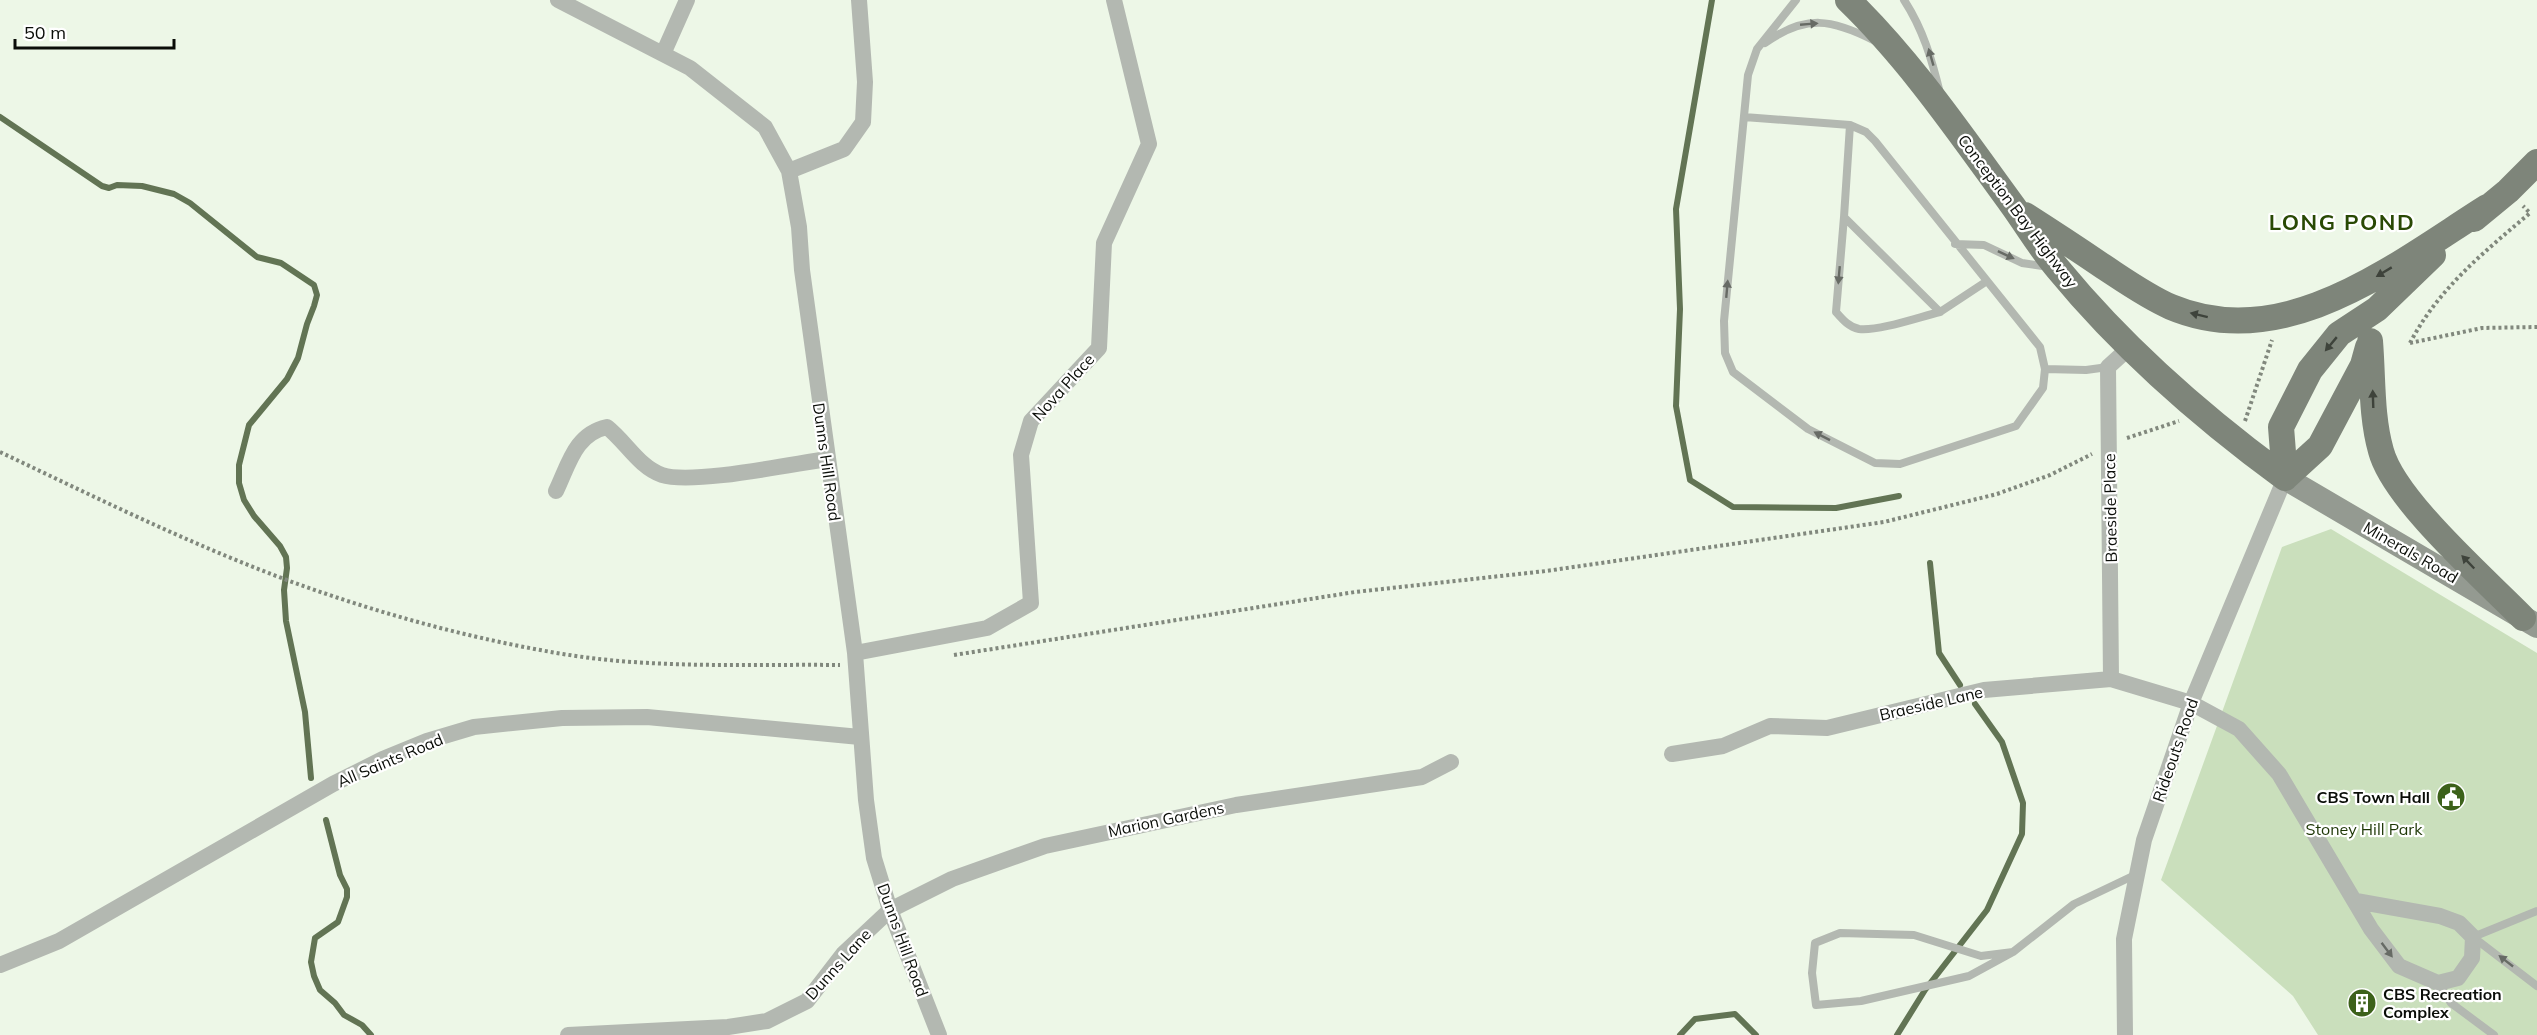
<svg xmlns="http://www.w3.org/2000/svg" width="2537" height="1035" font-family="Mulish,sans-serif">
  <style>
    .green { fill: #cadfbc }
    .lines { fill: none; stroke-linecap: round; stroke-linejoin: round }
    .stream { stroke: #627454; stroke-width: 6 }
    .path { stroke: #81887d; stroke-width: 4; stroke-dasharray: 3 3; stroke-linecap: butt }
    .lane { stroke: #b3b8b1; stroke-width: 8 }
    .street { stroke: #b3b8b1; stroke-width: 16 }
    .secondary { stroke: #949a91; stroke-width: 24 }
    .primary { stroke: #7e857a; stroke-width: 26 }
    .oneway { fill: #676b65 }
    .oneway2 { fill: #3e433b }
    .labels { text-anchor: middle; stroke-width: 4.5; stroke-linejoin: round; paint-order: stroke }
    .street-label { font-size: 16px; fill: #0a0d08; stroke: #fff }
    .poi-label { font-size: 16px; font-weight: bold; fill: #0a0d08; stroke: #fff; text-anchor: end }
    .park-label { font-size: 16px; fill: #1e3706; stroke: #fff }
    .district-label { font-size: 22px; font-weight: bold; letter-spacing: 1.5px; fill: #294904; stroke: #fff }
  </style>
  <rect width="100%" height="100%" fill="#edf7e7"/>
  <path class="green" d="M 2331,529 L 2537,653 L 2537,1035 L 2318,1035 L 2293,996 L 2161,880 L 2282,547 Z"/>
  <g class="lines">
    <path class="stream" d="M 1712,0 L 1676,209 L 1680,309 L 1676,406 L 1690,480 L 1733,507 L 1836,508 L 1899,496
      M 0,117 L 102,186 L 109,188 L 117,185 L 142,186 L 174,194 L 190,203 L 257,257 L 281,263 L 314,285 L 317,295 L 314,306 L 307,324 L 298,358 L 287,379 L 249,425 L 239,465 L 239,483 L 244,500 L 254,516 L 280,546 L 286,557 L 287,568 L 284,590 L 286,621 L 305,712 L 311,778
      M 1930,563 L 1939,653 L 1960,685
      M 326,820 L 340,875 L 347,889 L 347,897 L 338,922 L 315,938 L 311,962 L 314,976 L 320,990 L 335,1003 L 344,1015 L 362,1025 L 371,1035
      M 1680,1035 L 1695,1019 L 1735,1014 L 1756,1035
      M 1897,1035 L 1925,990 L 1987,910 L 2022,834 L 2023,803 L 2002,742 L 1975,704"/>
    <path class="path" d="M 2410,343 C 2438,289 2484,252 2530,213 L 2523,206
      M 2410,343 L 2482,328 L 2537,327
      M 2245,421 L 2272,340
      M 2127,438 L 2179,421
      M 0,452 C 97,498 194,546 295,583 C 381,614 472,639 563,654 C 653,669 748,664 840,665
      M 954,655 L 1355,592 L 1546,571 L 1884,522 L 1997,494 L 2050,475 L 2092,454"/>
    <path class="lane" d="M 1904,0 C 1923,29 1932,60 1940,93
      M 1765,43 C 1806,14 1832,19 1875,41
      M 1744,117 L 1850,125 L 1866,132 L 1875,141 L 2040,347 L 2045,369 L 2043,388 L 2016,426 L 1900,464 L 1875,463 L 1808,429 L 1733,372 L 1725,353 L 1724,321 L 1748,75 L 1757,49 L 1796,0
      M 1850,125 L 1844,217 L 1940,312 L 1987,281
      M 1844,217 L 1836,312 C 1843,320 1849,327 1859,329 C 1880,331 1919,317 1940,312
      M 1955,244 L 1984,245 L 2022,263 L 2049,267
      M 2045,369 L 2086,370 L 2108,367
      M 2473,937 L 2537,986
      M 2473,937 L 2537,911
      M 2013,952 L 1969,976 L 1861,1001 L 1816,1005 L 1812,973 L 1815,943 L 1840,933 L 1914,935 L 1981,956 L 2013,952 L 2074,904 L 2137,874
      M 2438,983 L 2451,1003 L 2494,1035"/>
    <path class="street" d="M 558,0 L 690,68 L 765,127 L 789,171 L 799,227 L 802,270 L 855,653 L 866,800 L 874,858 L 890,910 L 939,1035
      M 663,54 L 687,0
      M 789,171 L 844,149 L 863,122 L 865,82 L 859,0
      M 556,491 C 569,464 575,434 607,427 C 626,442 639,467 662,475 C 692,485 792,464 827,459
      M 855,653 L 987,628 L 1031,603 L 1021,455 L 1031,421 L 1099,348 L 1104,243 L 1149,144 L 1114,0
      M 2111,679 L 2108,367 L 2130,347
      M 1672,754 L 1723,746 L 1770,726 L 1827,728 L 1984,690 L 2111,679 L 2191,703 L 2239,729 L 2279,774 L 2371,929 L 2399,966 L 2438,983 L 2458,978 L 2472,958 L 2473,937 L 2459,923 L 2440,916 L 2356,901
      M 0,965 L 59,941 L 333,784 L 383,759 L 427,741 L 474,727 L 562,718 L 647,717 L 860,737
      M 568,1035 L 728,1027 L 767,1021 L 807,1001 L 844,953 L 890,910 L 952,879 L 1045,846 L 1236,805 L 1422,777 L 1451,762
      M 2125,1035 L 2124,939 L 2144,840 L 2191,703 L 2285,478"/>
    <path class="secondary" d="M 2285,478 L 2537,626"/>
    <path class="primary" d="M 1848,0 C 1911,61 1961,135 2013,206 C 2028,227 2041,249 2058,269 C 2123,348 2203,418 2285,478
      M 2025,215 C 2050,231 2076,248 2101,265 C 2124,280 2146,296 2171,307 C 2285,355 2395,265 2487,207
      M 2474,219 L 2508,191 L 2537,162
      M 2370,341 C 2373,378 2371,416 2381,451 C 2394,500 2486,580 2523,618
      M 2285,478 L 2281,427 L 2310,370 L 2339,334 L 2377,309 L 2433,255
      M 2285,478 L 2320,446 L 2363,365 L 2368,347"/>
  </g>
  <defs><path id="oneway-solid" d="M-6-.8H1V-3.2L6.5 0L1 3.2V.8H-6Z" transform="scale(1.5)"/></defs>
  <g class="oneway">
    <use href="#oneway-solid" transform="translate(1809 24) rotate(-5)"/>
    <use href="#oneway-solid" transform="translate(1931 57) rotate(-106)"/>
    <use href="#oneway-solid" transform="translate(2006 255) rotate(25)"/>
    <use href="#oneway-solid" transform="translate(1839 275) rotate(95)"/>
    <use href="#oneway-solid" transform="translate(1727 289) rotate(-85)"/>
    <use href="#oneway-solid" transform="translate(1822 436) rotate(-153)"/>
    <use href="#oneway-solid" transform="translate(2387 950) rotate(53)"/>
    <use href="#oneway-solid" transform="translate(2506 961) rotate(-142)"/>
  </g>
  <g class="oneway2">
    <use href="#oneway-solid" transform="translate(2384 272) rotate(149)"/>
    <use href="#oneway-solid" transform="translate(2199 315) rotate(-166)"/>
    <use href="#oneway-solid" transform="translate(2331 344) rotate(130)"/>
    <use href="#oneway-solid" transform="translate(2373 399) rotate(-92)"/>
    <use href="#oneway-solid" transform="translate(2468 562) rotate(-134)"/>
  </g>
  <defs>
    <g id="civic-disc" transform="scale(1.5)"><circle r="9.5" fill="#3c611a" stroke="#fff"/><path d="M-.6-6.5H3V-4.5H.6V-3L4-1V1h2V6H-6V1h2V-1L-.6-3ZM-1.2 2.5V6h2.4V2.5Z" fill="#fff"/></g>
    <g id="building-disc" transform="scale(1.5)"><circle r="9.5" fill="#3c611a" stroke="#fff"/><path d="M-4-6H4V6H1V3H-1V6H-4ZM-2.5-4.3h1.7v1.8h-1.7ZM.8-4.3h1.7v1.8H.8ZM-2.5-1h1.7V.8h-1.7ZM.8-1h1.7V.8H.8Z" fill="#fff"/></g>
  </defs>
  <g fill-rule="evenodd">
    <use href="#civic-disc" x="2451" y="797"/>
    <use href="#building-disc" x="2362" y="1003"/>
  </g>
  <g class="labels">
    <g class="street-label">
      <text transform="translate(2018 211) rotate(53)" y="6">Conception Bay Highway</text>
      <text transform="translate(1063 387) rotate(-48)" y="6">Nova Place</text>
      <text transform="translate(827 462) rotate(82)" y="6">Dunns Hill Road</text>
      <text transform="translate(2110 508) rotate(-91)" y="6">Braeside Place</text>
      <text transform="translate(2411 552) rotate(30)" y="6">Minerals Road</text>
      <text transform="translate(1931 703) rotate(-13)" y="6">Braeside Lane</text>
      <text transform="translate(2175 750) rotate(-71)" y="6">Rideouts Road</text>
      <text transform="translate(390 760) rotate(-23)" y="6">All Saints Road</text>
      <text transform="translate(1166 819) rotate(-12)" y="6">Marion Gardens</text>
      <text transform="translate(903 940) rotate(70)" y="6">Dunns Hill Road</text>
      <text transform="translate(838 964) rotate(-48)" y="6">Dunns Lane</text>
    </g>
    <g class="poi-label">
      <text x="2430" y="803">CBS Town Hall</text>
      <text x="2383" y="1000" text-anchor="start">CBS Recreation<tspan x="2383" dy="18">Complex</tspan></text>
    </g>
    <g class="park-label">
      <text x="2364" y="835">Stoney Hill Park</text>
    </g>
    <g class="district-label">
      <text x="2342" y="230">LONG POND</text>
    </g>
  </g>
  <path d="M15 39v9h159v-9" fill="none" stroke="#0a0d08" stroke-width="3"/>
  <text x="24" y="39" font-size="18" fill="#0a0d08" stroke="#ffffff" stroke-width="4.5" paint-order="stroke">50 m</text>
</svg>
